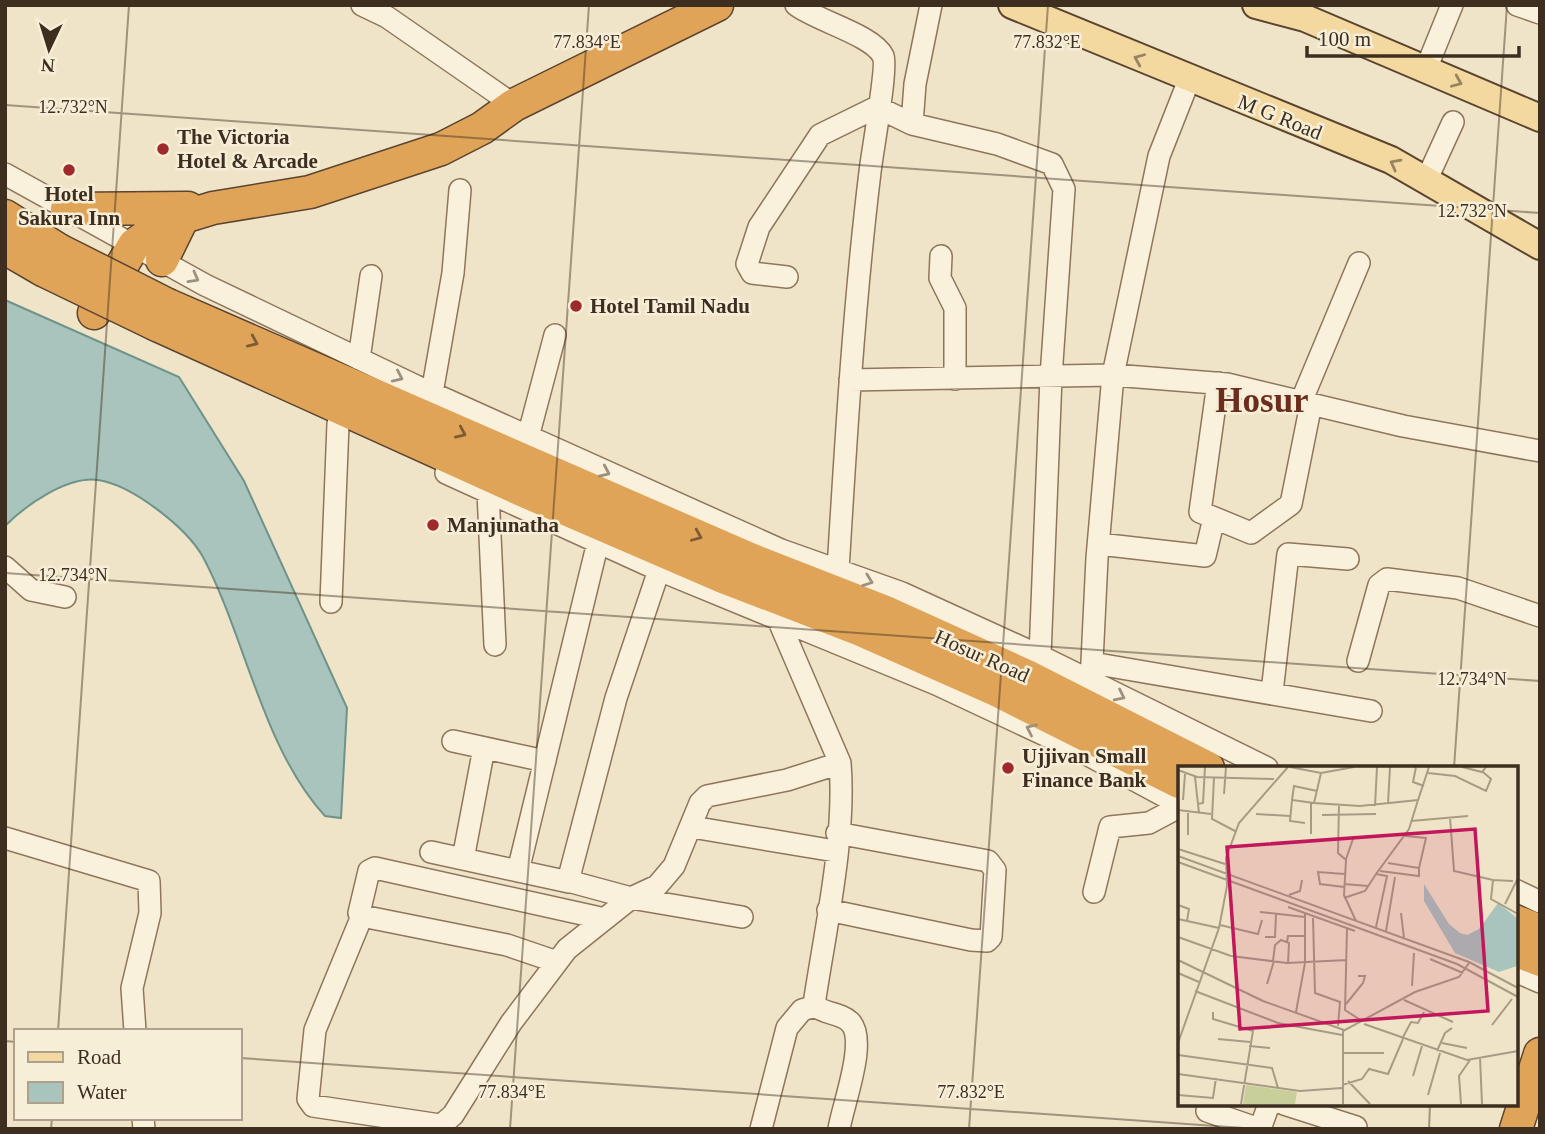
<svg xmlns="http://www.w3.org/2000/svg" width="1545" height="1134" font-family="Georgia,serif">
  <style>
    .water { fill: #a9c4bc; stroke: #6f938a; stroke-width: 2 }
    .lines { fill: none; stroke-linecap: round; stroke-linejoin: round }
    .minor-casing { stroke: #8d765c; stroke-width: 24 }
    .major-casing { stroke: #5b4430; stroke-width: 30 }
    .highway-casing { stroke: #5b4430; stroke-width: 35 }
    .minor { stroke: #faf1dc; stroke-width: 21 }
    .major { stroke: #f3d9a0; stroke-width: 26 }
    .highway { stroke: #e0a458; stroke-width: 32 }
    .highway-bridge-casing { stroke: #5b4430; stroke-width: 35; stroke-linecap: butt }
    .highway-bridge { stroke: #e0a458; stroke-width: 32 }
    .oneway { stroke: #988460 }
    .oneway2 { stroke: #9c907e }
    .oneway3 { stroke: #7e5d36 }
    .ticks { fill: none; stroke: #3d2e20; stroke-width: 2; stroke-opacity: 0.45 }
    .poi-dot { fill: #9e2a2b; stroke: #f7eed8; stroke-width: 2.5 }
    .labels { text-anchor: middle; stroke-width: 5; stroke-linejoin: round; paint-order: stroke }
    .street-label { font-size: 21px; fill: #3d2e20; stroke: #f7eed8 }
    .poi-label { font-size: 21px; font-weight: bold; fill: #3d2e20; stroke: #f7eed8; text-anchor: start }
    .town-label { font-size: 35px; font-weight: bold; fill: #6b2e1e; stroke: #f7eed8 }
    .inset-road { fill: none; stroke: #a89b85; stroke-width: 2 }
    .view { fill: #c2185b; fill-opacity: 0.15; stroke: #c2185b; stroke-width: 3.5 }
    .inset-edge { fill: none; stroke: #3d2e20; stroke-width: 3.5 }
    .ticks-label { font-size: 18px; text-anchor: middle; fill: #3d2e20; stroke: #f7eed8; stroke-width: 5; stroke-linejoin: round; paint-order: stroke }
  </style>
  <rect width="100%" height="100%" fill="#f0e4c8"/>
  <path class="water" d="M 5,300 L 179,377 L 244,481 L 347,708 L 341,818 L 325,816 C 263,749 245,636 203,557 C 186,527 132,485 98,480 C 67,476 26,505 5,526 Z"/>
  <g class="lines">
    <g class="minor-casing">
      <path id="minor" d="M 362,5 L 387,17 L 514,105
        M 796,5 C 817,21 873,35 883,56 C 888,66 872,153 870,172 C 854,304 846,437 838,570
        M 931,5 L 915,84 L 912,124 L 997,144 L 1052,164 L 1064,189 L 1051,377 L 1040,656
        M 1517,5 L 1540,13
        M 1426,69 L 1452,5
        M 5,174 L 205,285 L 416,386 L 781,550 L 902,593 L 1040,656 L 1267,768
        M 1426,181 L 1453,122
        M 941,256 L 940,278 L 955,308 L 955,379
        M 787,277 L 752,273 L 747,264 L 759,227 L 820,135 L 877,107 L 912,124
        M 359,359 L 371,276
        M 850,380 L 1113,375 L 1227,384 L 1403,426 L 1540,451
        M 1218,383 L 1200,512 L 1251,533 L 1291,504 L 1311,404
        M 432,393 L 453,273 L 460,190
        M 1301,402 L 1359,263
        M 528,437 L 555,335
        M 446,473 L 659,570 L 936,684 L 1090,756 L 1179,804
        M 488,492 L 495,645
        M 1099,544 L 1205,556 L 1214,518
        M 5,567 L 31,590 L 65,597
        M 331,602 L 338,424
        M 778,619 L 840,763 C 846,835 826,926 815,998 L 815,1006 C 825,1014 841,1013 850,1022 C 868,1040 843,1104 839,1129
        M 1358,661 L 1379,585 L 1387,579 L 1458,588 L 1540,616
        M 1092,663 L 1371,711
        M 1091,682 L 1097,558 L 1113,375 L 1159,156 L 1189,80
        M 1272,692 L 1288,554 L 1348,559
        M 453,741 L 545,761
        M 692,827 L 835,851
        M 5,838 L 149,881 L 150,913 L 132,988 L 135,1031
        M 431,852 L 569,882
        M 463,859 L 484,748
        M 518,871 L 598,542
        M 1515,890 L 1540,902
        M 1094,892 L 1110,827 L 1149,823 L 1179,807
        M 631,898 L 657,886 L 674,866 L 700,803 L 707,796 L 787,780 L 840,763
        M 631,898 L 742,917
        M 828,910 L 971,940 L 987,941 L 991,937 L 995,870 L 988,861 L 837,833
        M 362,916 L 315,1030 L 308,1099 L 313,1106 L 440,1125
        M 557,962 L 507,945 L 362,916 L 359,913 L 369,871 L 375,868 L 605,919
        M 1515,971 L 1540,982
        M 1284,1104 L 1356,1127
        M 1207,1111 L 1259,1129
        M 143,1118 L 144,1129
        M 437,1129 L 453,1115 L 511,1023 L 567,949 L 631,898 L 568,881 L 616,698 L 659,570
        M 761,1129 L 787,1028 L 802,1010 L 815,1006
        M 1260,1129 L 1269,1104"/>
    </g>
    <g class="major-casing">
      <path id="major" d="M 1012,5 L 1391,160 L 1540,246
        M 1256,5 L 1305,18 L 1540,118"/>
    </g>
    <g class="highway-casing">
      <path id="highway" d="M 67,209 L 188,208
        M 5,216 L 59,250
        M 5,248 L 43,270
        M 162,260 L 183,217
        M 168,305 L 750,559 L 888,613 L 1027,676 L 1208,768
        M 94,313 L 134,245 L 167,222 L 213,208 L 310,192 L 441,149 L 482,128 L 514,105 L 717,5
        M 157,325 L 526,492 L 723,577 L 861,630 L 994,689 L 1179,782
        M 1515,921 L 1540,931
        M 1515,950 L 1540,960
        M 1516,1129 L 1540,1054"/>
    </g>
    <use href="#minor" class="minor"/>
    <use href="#major" class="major"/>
    <use href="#highway" class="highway"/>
    <g class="highway-bridge-casing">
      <path id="highway-bridge" d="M 59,250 L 168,305
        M 43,270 L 157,325"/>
    </g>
    <use href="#highway-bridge" class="highway-bridge"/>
  </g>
  <defs><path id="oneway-chevron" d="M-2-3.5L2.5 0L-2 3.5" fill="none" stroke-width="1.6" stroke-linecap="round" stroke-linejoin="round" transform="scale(1.75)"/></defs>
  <g class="oneway">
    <use href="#oneway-chevron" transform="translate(1139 59) rotate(-157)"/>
    <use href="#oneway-chevron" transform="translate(1457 82) rotate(23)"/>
    <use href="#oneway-chevron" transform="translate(1395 164) rotate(-152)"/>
  </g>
  <g class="oneway2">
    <use href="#oneway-chevron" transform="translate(194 278) rotate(29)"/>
    <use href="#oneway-chevron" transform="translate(398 377) rotate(25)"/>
    <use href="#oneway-chevron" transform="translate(605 472) rotate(24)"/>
    <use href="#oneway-chevron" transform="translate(868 581) rotate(20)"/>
    <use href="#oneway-chevron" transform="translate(1120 696) rotate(26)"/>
    <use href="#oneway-chevron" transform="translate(1031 729) rotate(-155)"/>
  </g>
  <g class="oneway3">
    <use href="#oneway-chevron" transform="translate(253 342) rotate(24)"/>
    <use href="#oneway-chevron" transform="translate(461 433) rotate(24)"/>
    <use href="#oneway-chevron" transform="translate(697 536) rotate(23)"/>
  </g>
  <path class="ticks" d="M 5,105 L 1540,213M 5,573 L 1540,681M 1454,768 L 1507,5M 58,1031 L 129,5M 5,1041 L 16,1042M 240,1058 L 1258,1129M 51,1129 L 52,1118M 510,1129 L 589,5M 969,1129 L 1048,5M 1429,1129 L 1430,1104"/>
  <g class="poi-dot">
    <circle cx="163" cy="149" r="7"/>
    <circle cx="69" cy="170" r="7"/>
    <circle cx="576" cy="306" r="7"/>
    <circle cx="433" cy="525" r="7"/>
    <circle cx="1008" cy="768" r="7"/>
  </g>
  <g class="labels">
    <g class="street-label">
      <text transform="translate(1280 117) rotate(22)" y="7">M G Road</text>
      <text transform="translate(982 656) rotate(24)" y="7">Hosur Road</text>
    </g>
    <g class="poi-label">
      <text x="177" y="144">The Victoria<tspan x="177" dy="24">Hotel &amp; Arcade</tspan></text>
      <text x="69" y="201" text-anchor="middle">Hotel<tspan x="69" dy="24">Sakura Inn</tspan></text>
      <text x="590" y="313">Hotel Tamil Nadu</text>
      <text x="447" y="532">Manjunatha</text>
      <text x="1022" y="763">Ujjivan Small<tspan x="1022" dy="24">Finance Bank</tspan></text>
    </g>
    <g class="town-label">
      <text x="1262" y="412">Hosur</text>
    </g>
  </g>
  <g transform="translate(1178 766)">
    <rect width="340" height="340" fill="#f0e4c8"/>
    <path d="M 68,319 L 119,326 L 117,338 L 65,338 Z" fill="#c9cf9b"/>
    <path d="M 246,118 L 271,158 L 282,167 L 289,169 L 301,163 L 320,137 L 339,152 L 339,200 L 321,206 L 277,187 L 246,135 Z" fill="#a9c4bc"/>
    <path class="inset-road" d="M 112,1 L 143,7 L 136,37 L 182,40 L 240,34 L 251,1M 238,1 L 235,16 L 246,20M 284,1 L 304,6 L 308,1M 0,4 L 19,11 L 96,13M 143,7 L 176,1M 250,7 L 277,10 L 308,25 L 313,13 L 305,6M 17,11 L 21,47M 36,12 L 34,53 L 57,65M 46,28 L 48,1M 5,34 L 7,8M 114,34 L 112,55 L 127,57M 133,37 L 133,68M 136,37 L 114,34 L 116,20 L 139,25M 20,38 L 25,37 L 27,1M 210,38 L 212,1M 161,39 L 160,87 L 168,94 L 166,129 L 178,155M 197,40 L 199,1M 0,44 L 33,48M 78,48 L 112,50M 144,49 L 198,48M 272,51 L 276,105 L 315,114M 233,55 L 290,50M 10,69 L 10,45M 227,70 L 248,72 L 241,102M 0,83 L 47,98M 0,90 L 291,196 L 340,222M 168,93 L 176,70M 0,96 L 279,198 L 340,231M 202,105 L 241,110 L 241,102 L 210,97M 335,115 L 315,114 L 313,133 L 340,148M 166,118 L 190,120M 49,120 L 48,92 L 61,57 L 110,1M 166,121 L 142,118 L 140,106 L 167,108M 111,129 L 122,125 L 124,114M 166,132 L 187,125 L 198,108M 327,138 L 340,112M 0,139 L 11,143 L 9,155M 110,141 L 177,165M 82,146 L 127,151M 223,147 L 226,172M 135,152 L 137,227 L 162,236 L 160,260M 0,153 L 41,162M 42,159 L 80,168 L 84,154M 198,161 L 209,110 L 198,108 L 231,63 L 240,34M 169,163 L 167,244 L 184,255M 208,165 L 217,111M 0,171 L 53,190 L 109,197 L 169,194M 87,171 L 97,171 L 98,148M 109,176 L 110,170 L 127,170M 252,193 L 285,207M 0,194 L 85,235 L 166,264M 95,195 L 97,179 L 103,174 L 111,177 L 110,197M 0,207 L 21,216M 89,218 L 96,195M 234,220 L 236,187M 17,225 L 100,257 L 164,269M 226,234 L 275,256M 168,238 L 185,217 L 187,210 L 180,210M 35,246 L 35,253 L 75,265 L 63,338M 118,246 L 127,197 L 127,148M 186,258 L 289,294 L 340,285M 314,259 L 334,233M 40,273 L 72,276M 224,273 L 233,256 L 240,257 L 246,246M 0,277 L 41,162 L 49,120M 264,277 L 289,282M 71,280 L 92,282M 259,285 L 267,267 L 274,262M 166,287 L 206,287M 0,289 L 94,302 L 100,322M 302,291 L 304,338M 0,308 L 122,325 L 164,322M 235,310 L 244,280M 170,315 L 192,338M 164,319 L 184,313 L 191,303 L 210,308 L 225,273M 0,329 L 35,332 L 38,312M 250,329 L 262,287M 165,338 L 165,265 L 237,226 L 281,211 L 291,197M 283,338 L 281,310 L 292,294"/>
    <path class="view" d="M 297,63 L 310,245 L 62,263 L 49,81 Z"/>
    <rect width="340" height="340" class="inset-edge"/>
  </g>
  <g class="ticks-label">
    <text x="587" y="48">77.834°E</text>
    <text x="1047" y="48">77.832°E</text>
    <text x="73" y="113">12.732°N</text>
    <text x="1472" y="217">12.732°N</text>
    <text x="73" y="581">12.734°N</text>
    <text x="1472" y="685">12.734°N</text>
    <text x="512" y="1098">77.834°E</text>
    <text x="971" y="1098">77.832°E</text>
  </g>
  <rect width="1545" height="1134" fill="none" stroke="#3d2e20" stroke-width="14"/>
  <rect x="14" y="1029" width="228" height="91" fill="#f7eed8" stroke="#ada18e" stroke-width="2"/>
  <rect x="28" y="1052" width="35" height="10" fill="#f3d9a0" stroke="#ada18e" stroke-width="2"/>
  <text x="77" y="1064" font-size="21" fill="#3d2e20">Road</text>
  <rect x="28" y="1082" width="35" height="21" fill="#a9c4bc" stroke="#ada18e" stroke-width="2"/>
  <text x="77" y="1099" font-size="21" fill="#3d2e20">Water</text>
  <g transform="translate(49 49) rotate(184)" stroke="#f7eed8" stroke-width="5" paint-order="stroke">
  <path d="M0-5L12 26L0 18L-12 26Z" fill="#3d2e20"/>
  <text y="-10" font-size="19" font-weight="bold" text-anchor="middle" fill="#3d2e20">N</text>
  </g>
  <path d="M1307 46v10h212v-10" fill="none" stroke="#3d2e20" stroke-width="3.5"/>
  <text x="1318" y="46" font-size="21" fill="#3d2e20" stroke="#f7eed8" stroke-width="5" paint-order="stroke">100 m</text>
</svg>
